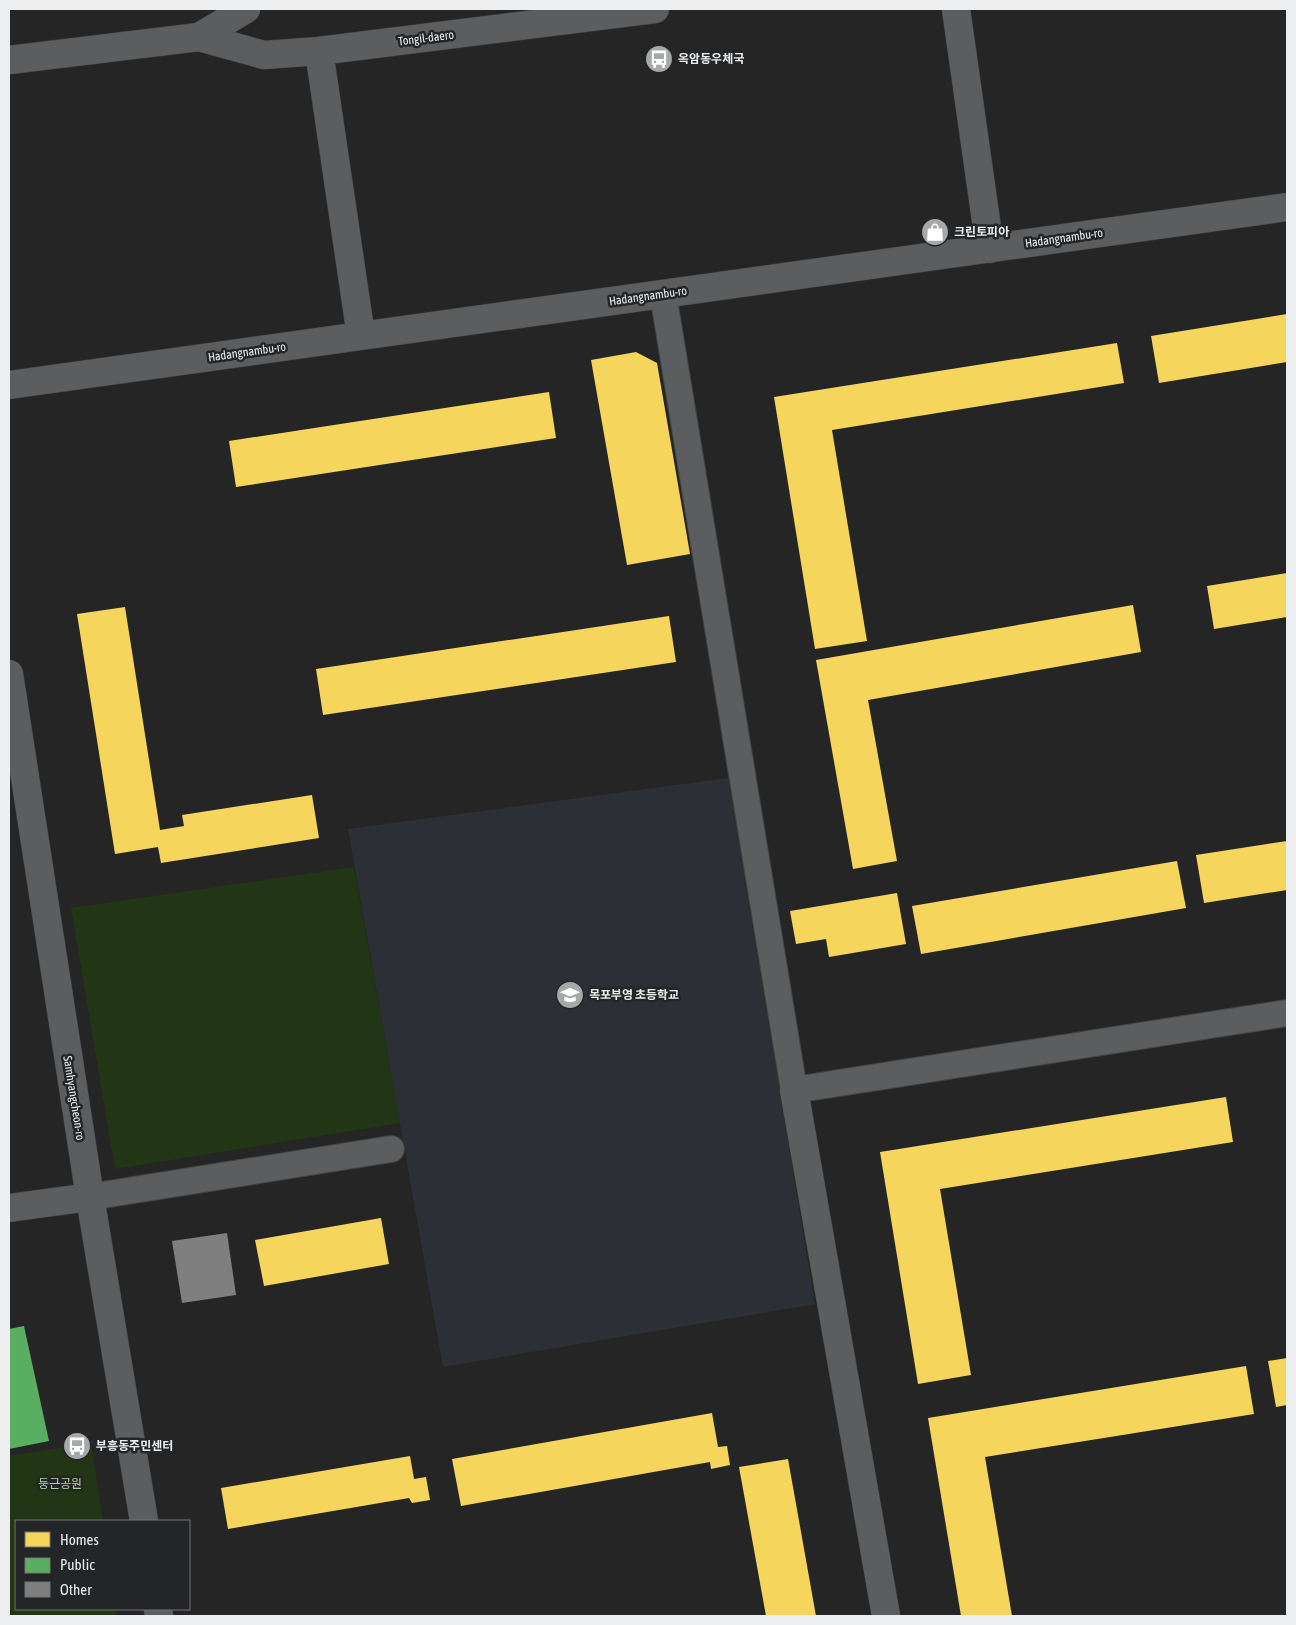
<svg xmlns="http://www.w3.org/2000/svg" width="1296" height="1625" font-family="'Asap Condensed','Noto Sans KR',sans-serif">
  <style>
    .built { fill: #2c3036 }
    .green { fill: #223616 }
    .homes { fill: #f6d55c }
    .public { fill: #5aae61 }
    .building { fill: #7f7f80 }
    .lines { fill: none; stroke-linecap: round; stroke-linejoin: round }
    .pedestrian-casing { stroke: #424444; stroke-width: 28 }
    .minor-casing { stroke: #424444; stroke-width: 29 }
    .tertiary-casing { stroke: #424444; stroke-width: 29 }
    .pedestrian { stroke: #5c5d5e; stroke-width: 26 }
    .minor { stroke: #5c5d5e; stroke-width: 28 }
    .tertiary { stroke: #5c5d5e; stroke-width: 28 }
    .labels { text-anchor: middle; stroke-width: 5; stroke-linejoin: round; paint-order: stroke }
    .street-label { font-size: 12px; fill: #eceeef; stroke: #242527 }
    .poi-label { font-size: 12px; font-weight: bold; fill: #eceeef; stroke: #242527; text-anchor: start }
    .park-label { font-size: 12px; fill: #a7db88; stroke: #242527 }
  </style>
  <rect width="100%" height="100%" fill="#252526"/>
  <path class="built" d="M 728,778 L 815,1304 L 443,1367 L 348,829 Z"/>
  <path class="green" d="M 354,867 L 400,1123 L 115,1169 L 71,908 Z
    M 91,1443 L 103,1521 L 16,1521 L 16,1609 L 115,1609 L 116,1616 L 9,1616 L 9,1456 Z"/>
  <path class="homes" d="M 1287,314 L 1287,362 L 1159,383 L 1151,336 Z
    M 1117,343 L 1124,383 L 832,430 L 867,641 L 815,649 L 774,397 Z
    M 636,352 L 657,363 L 690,554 L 627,565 L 591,360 Z
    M 549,392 L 556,438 L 236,487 L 229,441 Z
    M 1287,573 L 1287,617 L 1214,629 L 1207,586 Z
    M 1133,605 L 1141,652 L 868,700 L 897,861 L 853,869 L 816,660 Z
    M 125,607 L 160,830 L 184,826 L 182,815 L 312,795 L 319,838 L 161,863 L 158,847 L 115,854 L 77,614 Z
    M 669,616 L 676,662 L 323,715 L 316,669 Z
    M 1287,841 L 1287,890 L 1204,903 L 1196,855 Z
    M 1177,861 L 1186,908 L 921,954 L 912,906 Z
    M 897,893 L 906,944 L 829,957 L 826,939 L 796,944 L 790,911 Z
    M 1226,1097 L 1233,1142 L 940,1189 L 971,1375 L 918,1384 L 880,1152 Z
    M 381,1218 L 389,1264 L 264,1286 L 255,1240 Z
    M 1287,1358 L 1287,1405 L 1276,1407 L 1268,1361 Z
    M 1246,1366 L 1254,1414 L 985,1457 L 1012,1616 L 961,1616 L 928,1418 Z
    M 712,1413 L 718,1447 L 727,1446 L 730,1465 L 711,1469 L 710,1462 L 461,1506 L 452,1459 Z
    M 410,1456 L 414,1479 L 426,1477 L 430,1500 L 412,1503 L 409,1498 L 228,1529 L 221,1488 Z
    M 788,1459 L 816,1616 L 766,1616 L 739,1467 Z"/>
  <path class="public" d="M 24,1326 L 49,1441 L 9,1449 L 9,1329 Z"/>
  <path class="building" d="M 227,1233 L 236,1295 L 182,1303 L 172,1241 Z"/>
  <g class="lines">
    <g class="pedestrian-casing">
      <path id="pedestrian" d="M 663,294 L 794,1090 L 1287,1013
        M 90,1197 L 391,1149"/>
    </g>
    <g class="minor-casing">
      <path id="minor" d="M 956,9 L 990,249
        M 319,51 L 361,336
        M 9,385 L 1287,207
        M 794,1090 L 886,1616"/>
    </g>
    <g class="tertiary-casing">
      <path id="tertiary" d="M 199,37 L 246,9
        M 9,60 L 199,37 L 264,55 L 319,51 L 655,9
        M 9,674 L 90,1197 L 144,1521
        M 9,1208 L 90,1197
        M 158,1609 L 159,1616"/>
    </g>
    <use href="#pedestrian" class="pedestrian"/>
    <use href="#minor" class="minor"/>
    <use href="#tertiary" class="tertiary"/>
  </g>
  <defs>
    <g id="bus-disc" transform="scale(1.4375)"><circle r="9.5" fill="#a6a8a9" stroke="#242527"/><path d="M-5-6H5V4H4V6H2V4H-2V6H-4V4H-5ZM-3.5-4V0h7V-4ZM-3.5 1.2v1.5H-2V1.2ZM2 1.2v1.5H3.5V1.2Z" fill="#fff"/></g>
    <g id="shop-disc" transform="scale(1.4375)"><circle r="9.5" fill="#a6a8a9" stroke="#242527"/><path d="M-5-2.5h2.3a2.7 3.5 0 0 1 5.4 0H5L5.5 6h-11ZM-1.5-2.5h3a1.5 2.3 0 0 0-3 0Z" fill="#fff"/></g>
    <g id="school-disc" transform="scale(1.4375)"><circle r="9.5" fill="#a6a8a9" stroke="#242527"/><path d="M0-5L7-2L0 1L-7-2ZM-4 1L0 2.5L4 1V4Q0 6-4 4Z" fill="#fff"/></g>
  </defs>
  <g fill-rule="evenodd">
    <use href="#bus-disc" x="659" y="59"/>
    <use href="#shop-disc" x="935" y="232"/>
    <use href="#school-disc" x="570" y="995"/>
    <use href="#bus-disc" x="77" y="1446"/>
  </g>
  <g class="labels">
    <g class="street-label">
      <text transform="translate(426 38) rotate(-7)" y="4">Tongil-daero</text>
      <text transform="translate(1064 238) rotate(-8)" y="4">Hadangnambu-ro</text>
      <text transform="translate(648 296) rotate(-8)" y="4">Hadangnambu-ro</text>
      <text transform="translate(247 352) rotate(-8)" y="4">Hadangnambu-ro</text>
      <text transform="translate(74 1098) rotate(81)" y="4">Samhyangcheon-ro</text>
    </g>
    <g class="poi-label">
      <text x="678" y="63">옥암동우체국</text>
      <text x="954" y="236">크린토피아</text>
      <text x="589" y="999">목포부영 초등학교</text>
      <text x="96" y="1450">부흥동주민센터</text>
    </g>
    <g class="park-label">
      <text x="60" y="1488">둥근공원</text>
    </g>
  </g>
  <rect width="1296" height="1625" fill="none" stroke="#eceeef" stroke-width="20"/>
  <rect x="15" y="1520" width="175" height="90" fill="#242527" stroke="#747577"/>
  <rect x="25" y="1532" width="25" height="15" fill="#f6d55c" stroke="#747577"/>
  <text x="60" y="1545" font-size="15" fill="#eceeef">Homes</text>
  <rect x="25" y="1558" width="25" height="15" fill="#5aae61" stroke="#747577"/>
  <text x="60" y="1570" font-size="15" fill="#eceeef">Public</text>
  <rect x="25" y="1582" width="25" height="15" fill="#7f7f80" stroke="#747577"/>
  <text x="60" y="1595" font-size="15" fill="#eceeef">Other</text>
</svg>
